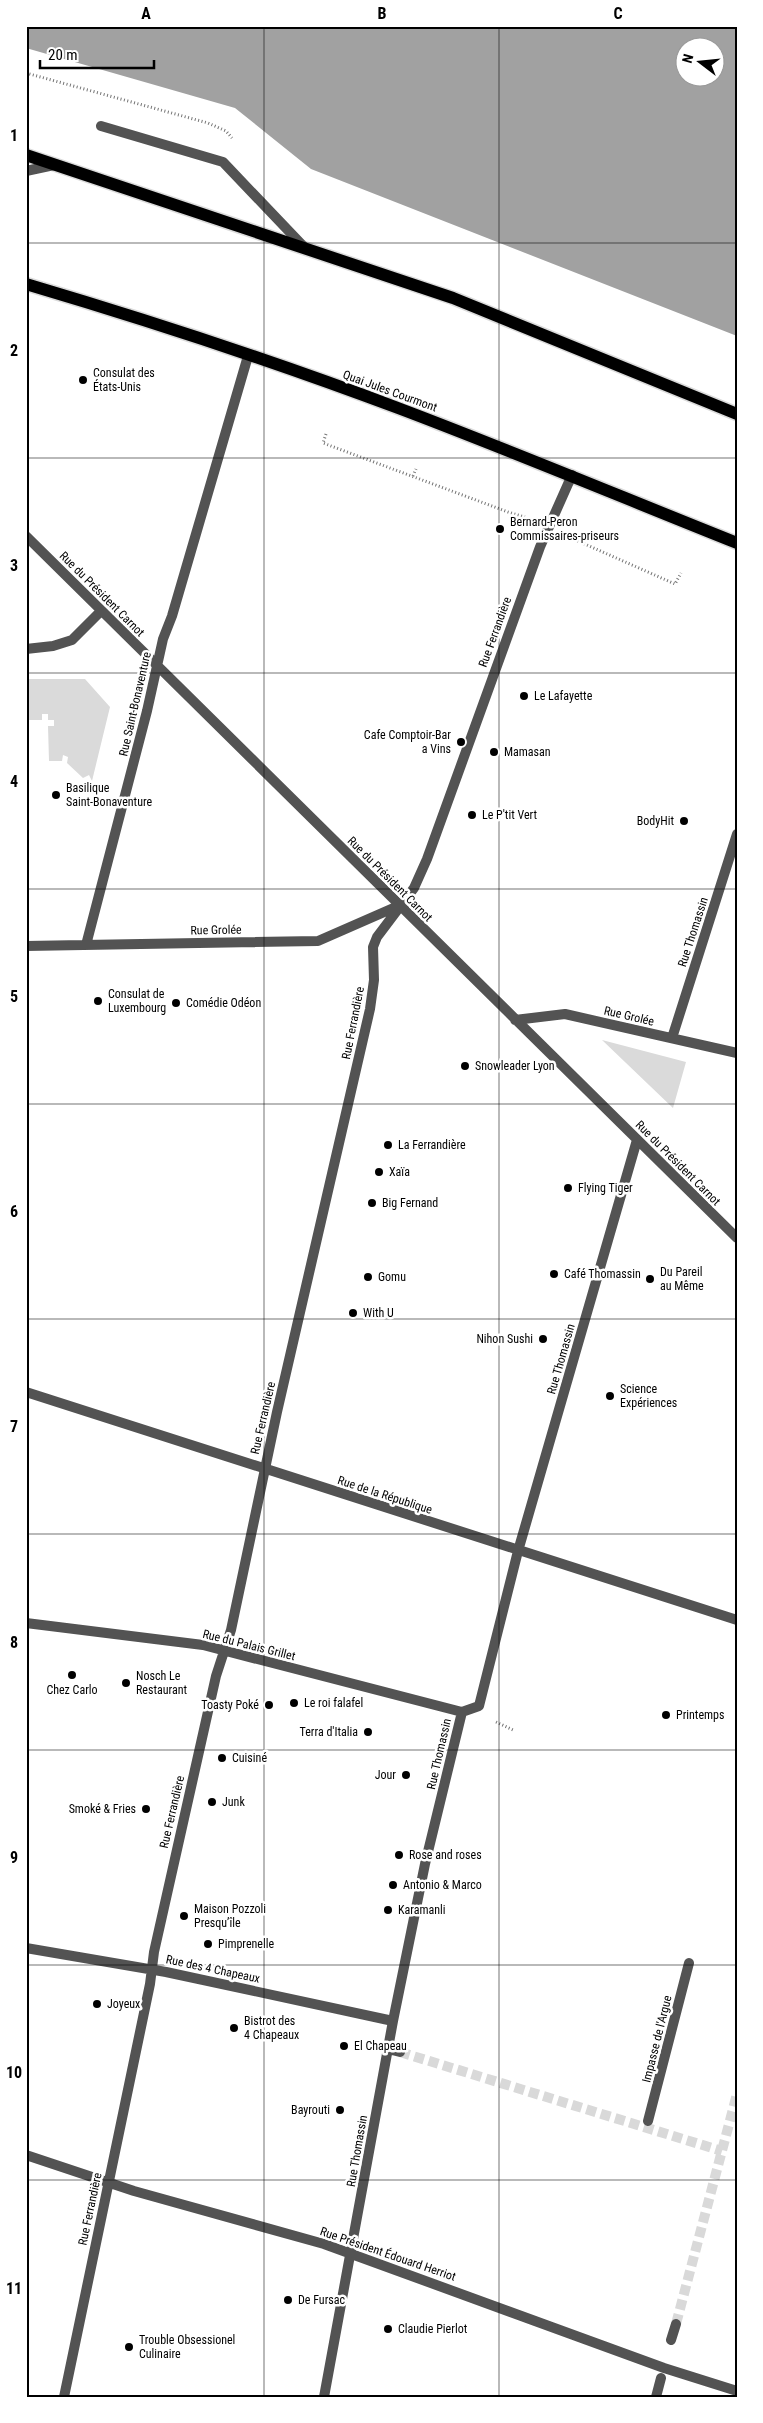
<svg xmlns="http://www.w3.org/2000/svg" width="763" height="2423" font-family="'Roboto Condensed',sans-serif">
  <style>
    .green { fill: #dadada }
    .water { fill: #a1a1a1; fill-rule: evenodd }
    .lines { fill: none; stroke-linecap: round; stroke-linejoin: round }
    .street-tunnel { stroke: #d9d9d9; stroke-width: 10; stroke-dasharray: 10 5; stroke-linecap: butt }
    .primary-casing { stroke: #dbdbdb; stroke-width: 15 }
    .path { stroke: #757575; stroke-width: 3; stroke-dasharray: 1 2.5; stroke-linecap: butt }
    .lane { stroke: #535353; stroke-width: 10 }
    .street { stroke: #535353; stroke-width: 10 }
    .primary { stroke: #000; stroke-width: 12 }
    .grid { fill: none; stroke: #000; stroke-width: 1; stroke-opacity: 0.55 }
    .poi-dot { fill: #000; stroke: #fff; stroke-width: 2 }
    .labels { text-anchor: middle; stroke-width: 5; stroke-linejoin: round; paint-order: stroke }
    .poi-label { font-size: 12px; fill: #000; stroke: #fff; text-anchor: start }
    .street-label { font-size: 12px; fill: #000; stroke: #fff }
    .neatline { fill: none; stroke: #000; stroke-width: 2 }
    .grid-label { font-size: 16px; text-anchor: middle; font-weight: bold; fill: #000 }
  </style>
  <rect width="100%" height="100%" fill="#fff"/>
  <path class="green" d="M 26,679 L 85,679 L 110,707 L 92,781 L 89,775 L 83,778 L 67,763 L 68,757 L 63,755 L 62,761 L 49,761 L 48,726 L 54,726 L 54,720 L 48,720 L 48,714 L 42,714 L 42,720 L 26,720 Z
    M 602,1040 L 686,1062 L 673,1108 Z"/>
  <path class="water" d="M 26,26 L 737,26 L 737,336 L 311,169 L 235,108 L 26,48 ZM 686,48 L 716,48 L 716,78 L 686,78 Z"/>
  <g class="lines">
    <path class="street-tunnel" d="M 400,2052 L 722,2151
      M 676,2324 L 737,2094"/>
    <g class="primary-casing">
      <path id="primary" d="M 26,155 L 453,298 L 737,414
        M 26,284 C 151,321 276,362 398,408 C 512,451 624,498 737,543"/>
    </g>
    <path class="path" d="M 26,73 L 208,123 L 226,131 L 232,138
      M 326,434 L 323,443 L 508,512 L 525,517
      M 413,476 L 416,469
      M 571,538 L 675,584 L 681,573
      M 496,1722 L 513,1730"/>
    <path class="lane" d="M 101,126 L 223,162 L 304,247
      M 26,171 L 54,165"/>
    <path class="street" d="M 26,536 L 737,1238
      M 26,649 L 53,646 L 72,640 L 101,611
      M 86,945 L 147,711 L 163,639 L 172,616 L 248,356
      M 26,946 L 318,941 L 398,906
      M 515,1020 L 565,1014 L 737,1053
      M 672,1038 L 737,834
      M 26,1392 L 737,1620
      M 26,1623 L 203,1645 L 462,1712
      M 462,1712 L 479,1706 L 518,1551 L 637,1140
      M 26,1948 L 166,1972 L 393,2021
      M 388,2049 L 400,2052
      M 648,2121 L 689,1963
      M 26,2155 L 134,2191 L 324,2244 L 664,2368 L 737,2391
      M 671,2340 L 676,2324
      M 64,2397 L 150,1984 L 154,1952 L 216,1676 L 231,1630 L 277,1412 L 370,1009 L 374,980 L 373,947 L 377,937 L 414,888 L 427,859 L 540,547 L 572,475
      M 324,2397 L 393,2021 L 425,1864 L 462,1712
      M 656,2397 L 661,2378"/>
    <use href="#primary" class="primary"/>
  </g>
  <path class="grid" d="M 264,26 L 264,2397M 499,26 L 499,2397M 26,243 L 737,243M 26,458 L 737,458M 26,673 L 737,673M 26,889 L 737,889M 26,1104 L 737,1104M 26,1319 L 737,1319M 26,1534 L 737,1534M 26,1750 L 737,1750M 26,1965 L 737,1965M 26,2180 L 737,2180"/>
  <g class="poi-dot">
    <circle cx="83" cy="380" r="5"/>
    <circle cx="500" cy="529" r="5"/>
    <circle cx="524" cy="696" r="5"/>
    <circle cx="461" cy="742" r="5"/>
    <circle cx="494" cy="752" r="5"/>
    <circle cx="56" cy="795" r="5"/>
    <circle cx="472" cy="815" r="5"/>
    <circle cx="684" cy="821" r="5"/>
    <circle cx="98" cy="1001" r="5"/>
    <circle cx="176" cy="1003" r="5"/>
    <circle cx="465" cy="1066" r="5"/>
    <circle cx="388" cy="1145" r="5"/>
    <circle cx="379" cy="1172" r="5"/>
    <circle cx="568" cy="1188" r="5"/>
    <circle cx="372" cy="1203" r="5"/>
    <circle cx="554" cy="1274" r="5"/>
    <circle cx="368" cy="1277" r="5"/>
    <circle cx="650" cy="1279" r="5"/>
    <circle cx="353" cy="1313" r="5"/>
    <circle cx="543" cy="1339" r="5"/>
    <circle cx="610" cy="1396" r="5"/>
    <circle cx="72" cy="1675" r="5"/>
    <circle cx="126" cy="1683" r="5"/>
    <circle cx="294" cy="1703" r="5"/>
    <circle cx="269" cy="1705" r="5"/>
    <circle cx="666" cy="1715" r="5"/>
    <circle cx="368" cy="1732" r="5"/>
    <circle cx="222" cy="1758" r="5"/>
    <circle cx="406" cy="1775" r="5"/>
    <circle cx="212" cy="1802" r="5"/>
    <circle cx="146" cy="1809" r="5"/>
    <circle cx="399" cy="1855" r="5"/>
    <circle cx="393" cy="1885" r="5"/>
    <circle cx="388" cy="1910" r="5"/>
    <circle cx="184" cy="1916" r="5"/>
    <circle cx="208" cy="1944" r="5"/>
    <circle cx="97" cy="2004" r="5"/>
    <circle cx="234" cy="2028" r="5"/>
    <circle cx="344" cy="2046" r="5"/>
    <circle cx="340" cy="2110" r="5"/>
    <circle cx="288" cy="2300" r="5"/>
    <circle cx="388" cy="2329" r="5"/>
    <circle cx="129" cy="2347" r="5"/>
  </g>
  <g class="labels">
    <g class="poi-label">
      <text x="93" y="377">Consulat des<tspan x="93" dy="14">États-Unis</tspan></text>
      <text x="510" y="526">Bernard-Peron<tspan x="510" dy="14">Commissaires-priseurs</tspan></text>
      <text x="534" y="700">Le Lafayette</text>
      <text x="451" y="739" text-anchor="end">Cafe Comptoir-Bar<tspan x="451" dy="14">a Vins</tspan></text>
      <text x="504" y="756">Mamasan</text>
      <text x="66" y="792">Basilique<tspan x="66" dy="14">Saint-Bonaventure</tspan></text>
      <text x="482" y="819">Le P'tit Vert</text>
      <text x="674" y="825" text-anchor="end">BodyHit</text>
      <text x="108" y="998">Consulat de<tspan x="108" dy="14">Luxembourg</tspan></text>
      <text x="186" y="1007">Comédie Odéon</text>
      <text x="475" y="1070">Snowleader Lyon</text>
      <text x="398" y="1149">La Ferrandière</text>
      <text x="389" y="1176">Xaïa</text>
      <text x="578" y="1192">Flying Tiger</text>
      <text x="382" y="1207">Big Fernand</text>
      <text x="660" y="1276">Du Pareil<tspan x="660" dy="14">au Même</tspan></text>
      <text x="564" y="1278">Café Thomassin</text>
      <text x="378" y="1281">Gomu</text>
      <text x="363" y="1317">With U</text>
      <text x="533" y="1343" text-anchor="end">Nihon Sushi</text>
      <text x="620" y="1393">Science<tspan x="620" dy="14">Expériences</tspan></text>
      <text x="136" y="1680">Nosch Le<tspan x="136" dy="14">Restaurant</tspan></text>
      <text x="72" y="1694" text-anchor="middle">Chez Carlo</text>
      <text x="304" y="1707">Le roi falafel</text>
      <text x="259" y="1709" text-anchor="end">Toasty Poké</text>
      <text x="676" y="1719">Printemps</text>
      <text x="358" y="1736" text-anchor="end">Terra d'Italia</text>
      <text x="232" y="1762">Cuisiné</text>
      <text x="396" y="1779" text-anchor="end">Jour</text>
      <text x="222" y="1806">Junk</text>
      <text x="136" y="1813" text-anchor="end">Smoké &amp; Fries</text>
      <text x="409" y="1859">Rose and roses</text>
      <text x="403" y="1889">Antonio &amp; Marco</text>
      <text x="194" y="1913">Maison Pozzoli<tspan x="194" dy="14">Presqu’île</tspan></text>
      <text x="398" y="1914">Karamanli</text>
      <text x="218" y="1948">Pimprenelle</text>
      <text x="107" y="2008">Joyeux</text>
      <text x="244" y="2025">Bistrot des<tspan x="244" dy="14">4 Chapeaux</tspan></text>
      <text x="354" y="2050">El Chapeau</text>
      <text x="330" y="2114" text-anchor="end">Bayrouti</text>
      <text x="298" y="2304">De Fursac</text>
      <text x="398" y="2333">Claudie Pierlot</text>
      <text x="139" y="2344">Trouble Obsessionel<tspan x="139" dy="14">Culinaire</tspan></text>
    </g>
    <g class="street-label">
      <text transform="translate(390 391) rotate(20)" y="4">Quai Jules Courmont</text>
      <text transform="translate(102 594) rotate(45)" y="4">Rue du Président Carnot</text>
      <text transform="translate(495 632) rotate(-70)" y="4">Rue Ferrandière</text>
      <text transform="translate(135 704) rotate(-77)" y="4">Rue Saint-Bonaventure</text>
      <text transform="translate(390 879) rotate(45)" y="4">Rue du Président Carnot</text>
      <text transform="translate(216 930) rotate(-1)" y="4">Rue Grolée</text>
      <text transform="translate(693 932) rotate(-72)" y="4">Rue Thomassin</text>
      <text transform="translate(629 1016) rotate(13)" y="4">Rue Grolée</text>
      <text transform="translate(353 1023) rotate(-79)" y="4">Rue Ferrandière</text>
      <text transform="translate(678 1163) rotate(45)" y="4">Rue du Président Carnot</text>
      <text transform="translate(561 1359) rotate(-74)" y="4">Rue Thomassin</text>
      <text transform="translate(263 1418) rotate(-77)" y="4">Rue Ferrandière</text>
      <text transform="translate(385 1495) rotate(18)" y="4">Rue de la République</text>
      <text transform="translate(249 1645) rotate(14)" y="4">Rue du Palais Grillet</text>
      <text transform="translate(439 1754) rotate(-77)" y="4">Rue Thomassin</text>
      <text transform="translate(172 1812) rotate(-77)" y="4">Rue Ferrandière</text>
      <text transform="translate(213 1969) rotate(12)" y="4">Rue des 4 Chapeaux</text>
      <text transform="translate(657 2039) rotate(-76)" y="4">Impasse de l'Argue</text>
      <text transform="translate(357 2151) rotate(-80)" y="4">Rue Thomassin</text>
      <text transform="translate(90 2209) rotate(-78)" y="4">Rue Ferrandière</text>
      <text transform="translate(388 2254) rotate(19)" y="4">Rue Président Édouard Herriot</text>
    </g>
  </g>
  <rect width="763" height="2423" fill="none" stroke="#ffffff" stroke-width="55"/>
  <g transform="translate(700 62) rotate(286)"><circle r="24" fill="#ffffff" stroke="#999999"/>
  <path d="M0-4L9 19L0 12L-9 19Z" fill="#000000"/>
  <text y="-8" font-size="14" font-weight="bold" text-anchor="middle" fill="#000000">N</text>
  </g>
  <path d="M40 60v8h114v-8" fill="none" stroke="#000000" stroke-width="2.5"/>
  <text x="48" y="60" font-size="15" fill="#000000" stroke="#ffffff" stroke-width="4" paint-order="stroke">20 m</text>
  <rect x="28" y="28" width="708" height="2368" class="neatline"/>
  <g class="grid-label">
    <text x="146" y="19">A</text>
    <text x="382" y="19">B</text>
    <text x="618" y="19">C</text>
    <text x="14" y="141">1</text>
    <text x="14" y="356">2</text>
    <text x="14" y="571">3</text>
    <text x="14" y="787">4</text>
    <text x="14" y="1002">5</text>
    <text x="14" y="1217">6</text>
    <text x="14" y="1432">7</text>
    <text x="14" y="1648">8</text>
    <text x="14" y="1863">9</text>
    <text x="14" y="2078">10</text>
    <text x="14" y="2294">11</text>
  </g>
</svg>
